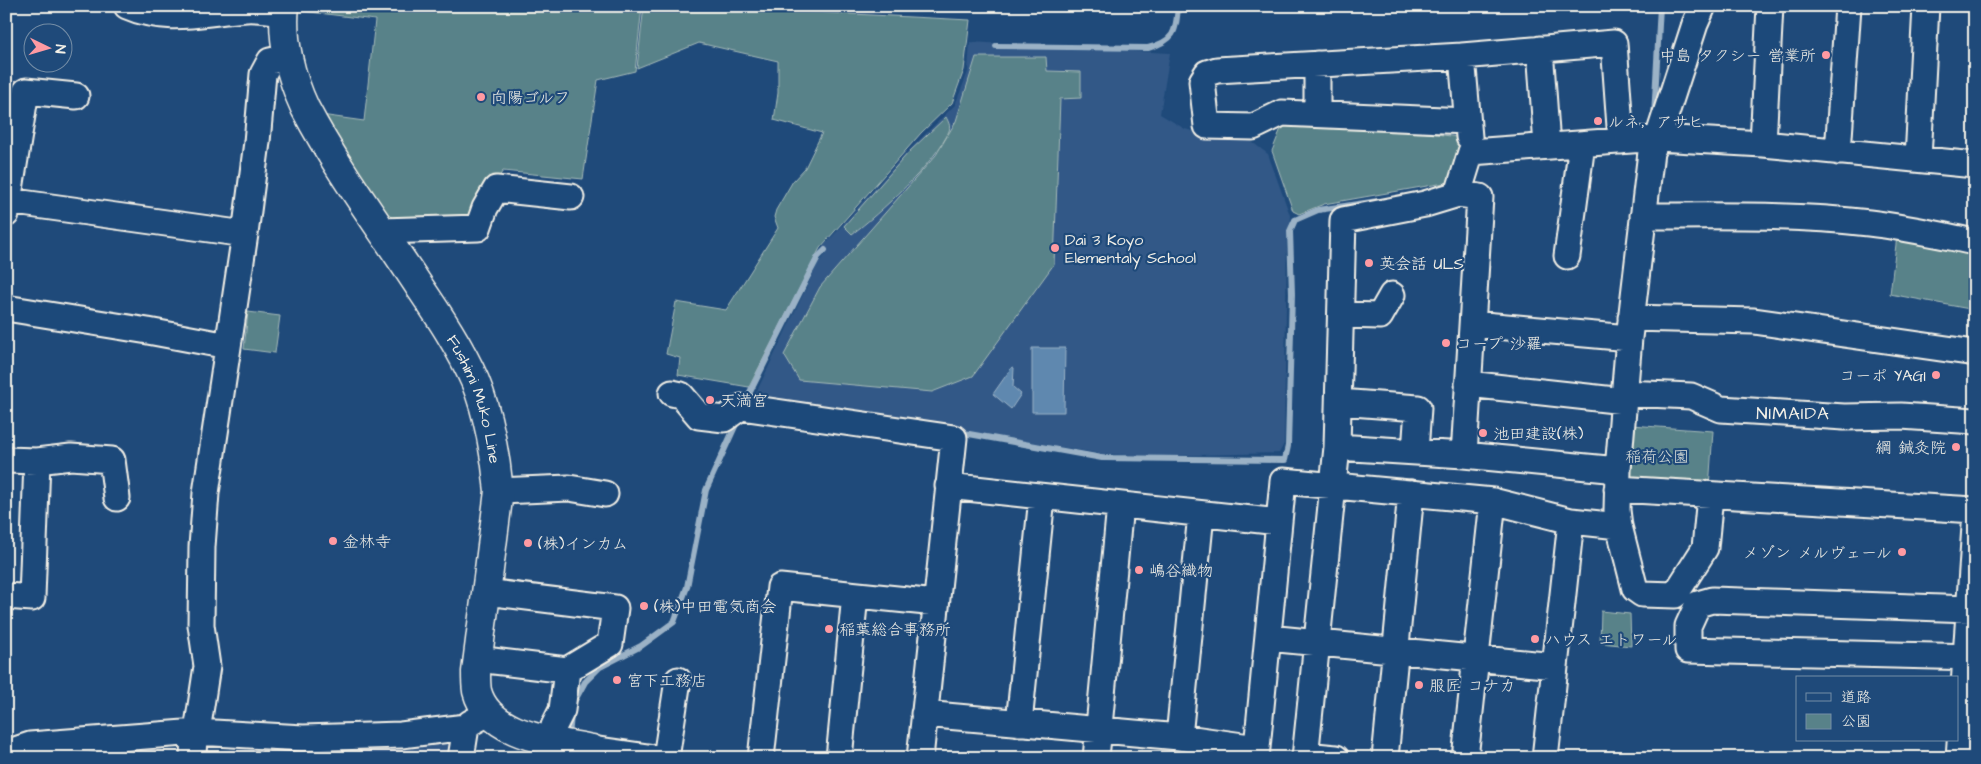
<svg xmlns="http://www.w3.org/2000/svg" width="1981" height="764" font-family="'Architects Daughter','Klee One',sans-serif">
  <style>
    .built { fill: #305887 }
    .green { fill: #588289; stroke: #a6bab8 }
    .water { fill: #5f88af; stroke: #9bb2c6 }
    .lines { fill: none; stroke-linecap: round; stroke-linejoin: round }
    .stream { stroke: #9bb2c6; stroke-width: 6 }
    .street-casing { stroke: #f4f1e8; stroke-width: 29 }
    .secondary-casing { stroke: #f4f1e8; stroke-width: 31 }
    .street { stroke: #1f4a7a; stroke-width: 25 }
    .secondary { stroke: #1f4a7a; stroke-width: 28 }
    .poi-dot { fill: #ff9aa2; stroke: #1f4a7a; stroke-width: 2 }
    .labels { text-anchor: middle; stroke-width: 4.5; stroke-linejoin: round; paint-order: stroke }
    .poi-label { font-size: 16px; fill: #f4f1e8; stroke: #1f4a7a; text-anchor: start }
    .street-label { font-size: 16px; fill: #f4f1e8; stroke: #1f4a7a }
    .park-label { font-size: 16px; fill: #dde0da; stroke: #1f4a7a }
    .neighbourhood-label { font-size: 18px; letter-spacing: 1px; fill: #f4f1e8; stroke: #1f4a7a }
  </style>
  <rect width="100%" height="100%" fill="#1f4a7a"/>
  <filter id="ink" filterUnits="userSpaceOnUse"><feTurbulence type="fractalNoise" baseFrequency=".02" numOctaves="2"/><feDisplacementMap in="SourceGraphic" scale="10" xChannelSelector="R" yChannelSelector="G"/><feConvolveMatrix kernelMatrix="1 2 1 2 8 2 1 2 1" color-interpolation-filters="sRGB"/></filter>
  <g filter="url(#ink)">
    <path class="built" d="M 970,42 L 1170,53 L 1160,114 L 1185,129 L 1203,134 L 1250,134 L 1252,142 L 1268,154 L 1291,218 L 1287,236 L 1284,444 L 1279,453 L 1161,456 L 1101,454 L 965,431 L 916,418 L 755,395 L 818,263 L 826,254 L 823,247 L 905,154 L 955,105 L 968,72 Z
      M 446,740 L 454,747 L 452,758 L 357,758 L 358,748 Z"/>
    <path class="green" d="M 302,6 L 642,6 L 635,71 L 598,80 L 583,179 L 503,171 L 478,205 L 476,220 L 396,220 L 382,213 L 321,115 L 364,121 L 375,20 L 302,11 Z
      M 644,6 L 747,6 L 793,11 L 970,20 L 964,70 L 952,103 L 921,133 L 820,248 L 749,387 L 678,375 L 680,358 L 666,354 L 676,302 L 726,310 L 778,228 L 774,217 L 776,210 L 793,181 L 805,168 L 822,133 L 774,120 L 778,93 L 778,61 L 699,43 L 637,68 Z
      M 976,57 L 1046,57 L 1047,71 L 1081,72 L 1081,98 L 1060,99 L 1054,264 L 973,376 L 932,392 L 799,380 L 784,355 L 820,287 L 936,155 L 956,121 Z
      M 946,117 C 948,121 951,126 949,131 C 938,160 878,215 852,234 L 844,226 L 909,152 Z
      M 1287,125 L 1406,130 L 1458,137 L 1464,168 L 1450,182 L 1324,204 L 1299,214 L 1293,211 L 1272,151 L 1280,131 Z
      M 1897,236 L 1975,251 L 1975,310 L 1890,294 Z
      M 248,312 L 280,316 L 275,353 L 244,349 Z
      M 1631,425 L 1713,431 L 1709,488 L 1627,477 Z
      M 1601,611 L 1630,614 L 1631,646 L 1600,643 Z"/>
    <path class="water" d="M 1032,348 L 1065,348 L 1064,412 L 1032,412 Z
      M 1012,367 L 1014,368 L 1013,387 L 1021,394 L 1011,409 L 993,394 Z"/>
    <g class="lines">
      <path class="stream" d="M 996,46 L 1148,48 C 1174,41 1176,33 1178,6
        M 1654,117 L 1660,6
        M 746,400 L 807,278 L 818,257 L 825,250
        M 958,432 L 1102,458 L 1285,460 L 1288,446 L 1292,294 L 1290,231 L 1295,220 L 1318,210 L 1378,201
        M 574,702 L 585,682 L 600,667 L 641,646 L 674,622 L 687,587 L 706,490 L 738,420
        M 569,737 L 571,715"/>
      <g class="street-casing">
        <path id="street" d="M 127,6 C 168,24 203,12 246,9 C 258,8 272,11 284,12
          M 1540,49 L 1547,146
          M 1462,56 L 1469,137
          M 1317,114 L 1317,64
          M 1467,121 L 1282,113 L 1253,127 L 1207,126 L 1202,81 L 1207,73 L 1217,70 L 1462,56 L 1614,43 L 1621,141
          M 1763,144 L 1770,6
          M 1838,152 L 1848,6
          M 1918,159 L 1926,6
          M 1458,194 L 1471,152 L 1658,138 L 1763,144 L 1975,165
          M 8,201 L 245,234
          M 6,214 L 26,91 L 76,96
          M 1643,216 C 1718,216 1794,214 1869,223 C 1905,227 1940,235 1975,242
          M 382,231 L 478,228 L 485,208 L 496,189 L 571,197
          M 1567,256 L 1582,144
          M 6,308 L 148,331 L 228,346
          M 1342,315 L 1380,316 L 1392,295
          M 1631,318 L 1754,321 L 1975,353
          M 1473,324 L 1629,338
          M 1468,384 L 1624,401
          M 672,393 L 681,395 L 699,416 L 724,419 L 741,407 L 954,438 L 920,758
          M 1625,393 L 1691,396 L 1721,409 L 1844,417 L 1901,416 L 1975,421
          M 1339,402 L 1418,408 L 1415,452
          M 1337,447 L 1464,455 L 1618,470 L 1617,510 L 1619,526 L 1635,589 L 1642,594 L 1675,595 L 1705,548 L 1710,496
          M 6,460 L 37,461 L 71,457 L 112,460 L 117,498
          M 1618,470 L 1629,338 L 1651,152 L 1658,138 L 1695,24 L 1703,6
          M 948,486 L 1279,522
          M 1617,489 L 1975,510
          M 499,491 L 569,488 L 605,494
          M 486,592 L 615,608 L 610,644 L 567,670 L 562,710 L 554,726 L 551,741
          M 6,596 L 32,598 L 37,461
          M 1970,609 L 1712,600 L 1698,604 L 1688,626 L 1688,650 L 1975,657
          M 1268,638 L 1555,666
          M 477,659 L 567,670
          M 924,714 L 1179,737 L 1257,748
          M 1019,723 L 1042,497
          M 197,732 L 207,666 L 201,625 L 202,547 L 206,493 L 245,234 L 257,142 L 263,74 L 270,61 L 289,57
          M 1179,737 L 1201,514
          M 592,749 L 655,758
          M 6,753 L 30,745 L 197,732 L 303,738 L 401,735 L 466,727 L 470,723 L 489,713
          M 1305,755 L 1336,758
          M 193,758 L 194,733
          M 461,758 L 466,727
          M 666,758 L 678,680
          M 761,758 L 780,587 L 936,603
          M 839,758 L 855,595
          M 1096,758 L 1120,505
          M 1256,758 L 1283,481 L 1493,501 L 1571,521
          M 1305,758 L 1337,447 L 1343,220 L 1425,204 L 1458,194 L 1480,197 L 1464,455
          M 1385,758 L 1411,493
          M 1465,758 L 1493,501
          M 1545,758 L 1571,521 L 1619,526
          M 1959,758 L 1975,526"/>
      </g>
      <g class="secondary-casing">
        <g id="secondary">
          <path id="s1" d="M 285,6 C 281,39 291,78 305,108 C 338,171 381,228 419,286 C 440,317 460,347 475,381 C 488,412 496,458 499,491 L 476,672 C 476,678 476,685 477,691 C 489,737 555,741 592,749 L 592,758"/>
        </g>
      </g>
      <use href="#street" class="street"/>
      <use href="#secondary" class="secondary"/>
    </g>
  </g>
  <g class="poi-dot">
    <circle cx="1826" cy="55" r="5"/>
    <circle cx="481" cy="97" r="5"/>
    <circle cx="1598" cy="121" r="5"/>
    <circle cx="1055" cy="248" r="5"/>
    <circle cx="1369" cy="263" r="5"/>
    <circle cx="1446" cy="343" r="5"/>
    <circle cx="1936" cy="375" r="5"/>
    <circle cx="710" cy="400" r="5"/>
    <circle cx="1483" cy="433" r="5"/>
    <circle cx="1956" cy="447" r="5"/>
    <circle cx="333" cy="541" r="5"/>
    <circle cx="528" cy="543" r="5"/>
    <circle cx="1902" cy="552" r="5"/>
    <circle cx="1139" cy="570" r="5"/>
    <circle cx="644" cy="606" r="5"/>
    <circle cx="829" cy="629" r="5"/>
    <circle cx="1535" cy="639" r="5"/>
    <circle cx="617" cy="680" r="5"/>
    <circle cx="1419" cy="685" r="5"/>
  </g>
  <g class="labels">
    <g class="poi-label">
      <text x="1816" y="61" text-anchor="end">中島 タクシー 営業所</text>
      <text x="491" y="103">向陽ゴルフ</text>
      <text x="1608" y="127">ルネ，アサヒ</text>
      <text x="1065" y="245">Dai 3 Koyo<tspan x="1065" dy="18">Elementaly School</tspan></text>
      <text x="1379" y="269">英会話 ULS</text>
      <text x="1456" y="349">コープ 沙羅</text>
      <text x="1926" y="381" text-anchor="end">コーポ YAGI</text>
      <text x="720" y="406">天満宮</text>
      <text x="1493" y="439">池田建設(株)</text>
      <text x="1946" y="453" text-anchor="end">綱 鍼灸院</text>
      <text x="343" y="547">金林寺</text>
      <text x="538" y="549">(株)インカム</text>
      <text x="1892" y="558" text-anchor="end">メゾン メルヴェール</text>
      <text x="1149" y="576">嶋谷織物</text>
      <text x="654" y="612">(株)中田電気商会</text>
      <text x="839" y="635">稲葉総合事務所</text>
      <text x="1545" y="645">ハウス エトワール</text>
      <text x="627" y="686">宮下工務店</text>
      <text x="1429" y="691">服匠 コナカ</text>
    </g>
    <g class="street-label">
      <text dy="6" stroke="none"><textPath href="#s1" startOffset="444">Fushimi Muko Line</textPath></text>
    </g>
    <g class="park-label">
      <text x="1657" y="462">稲荷公園</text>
    </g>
    <g class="neighbourhood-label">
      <text x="1793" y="419">NIMAIDA</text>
    </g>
  </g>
  <rect width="1981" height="764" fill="none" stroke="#1f4a7a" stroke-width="25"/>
  <rect x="12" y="12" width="1956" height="739" fill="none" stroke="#f4f1e8" stroke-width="2" filter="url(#ink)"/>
  <rect x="1796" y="676" width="162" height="65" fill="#1f4a7a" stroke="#748da6"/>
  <rect x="1806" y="693" width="25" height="8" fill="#1f4a7a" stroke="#748da6"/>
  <text x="1841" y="702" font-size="15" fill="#f4f1e8">道路</text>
  <rect x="1806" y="714" width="25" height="15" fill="#588289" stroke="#748da6"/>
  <text x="1841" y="726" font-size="15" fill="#f4f1e8">公園</text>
  <g transform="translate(48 48) rotate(95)"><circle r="24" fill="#1f4a7a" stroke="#748da6"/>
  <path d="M0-4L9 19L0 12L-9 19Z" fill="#ff9aa2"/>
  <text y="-8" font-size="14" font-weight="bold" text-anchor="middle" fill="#f4f1e8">N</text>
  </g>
</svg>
